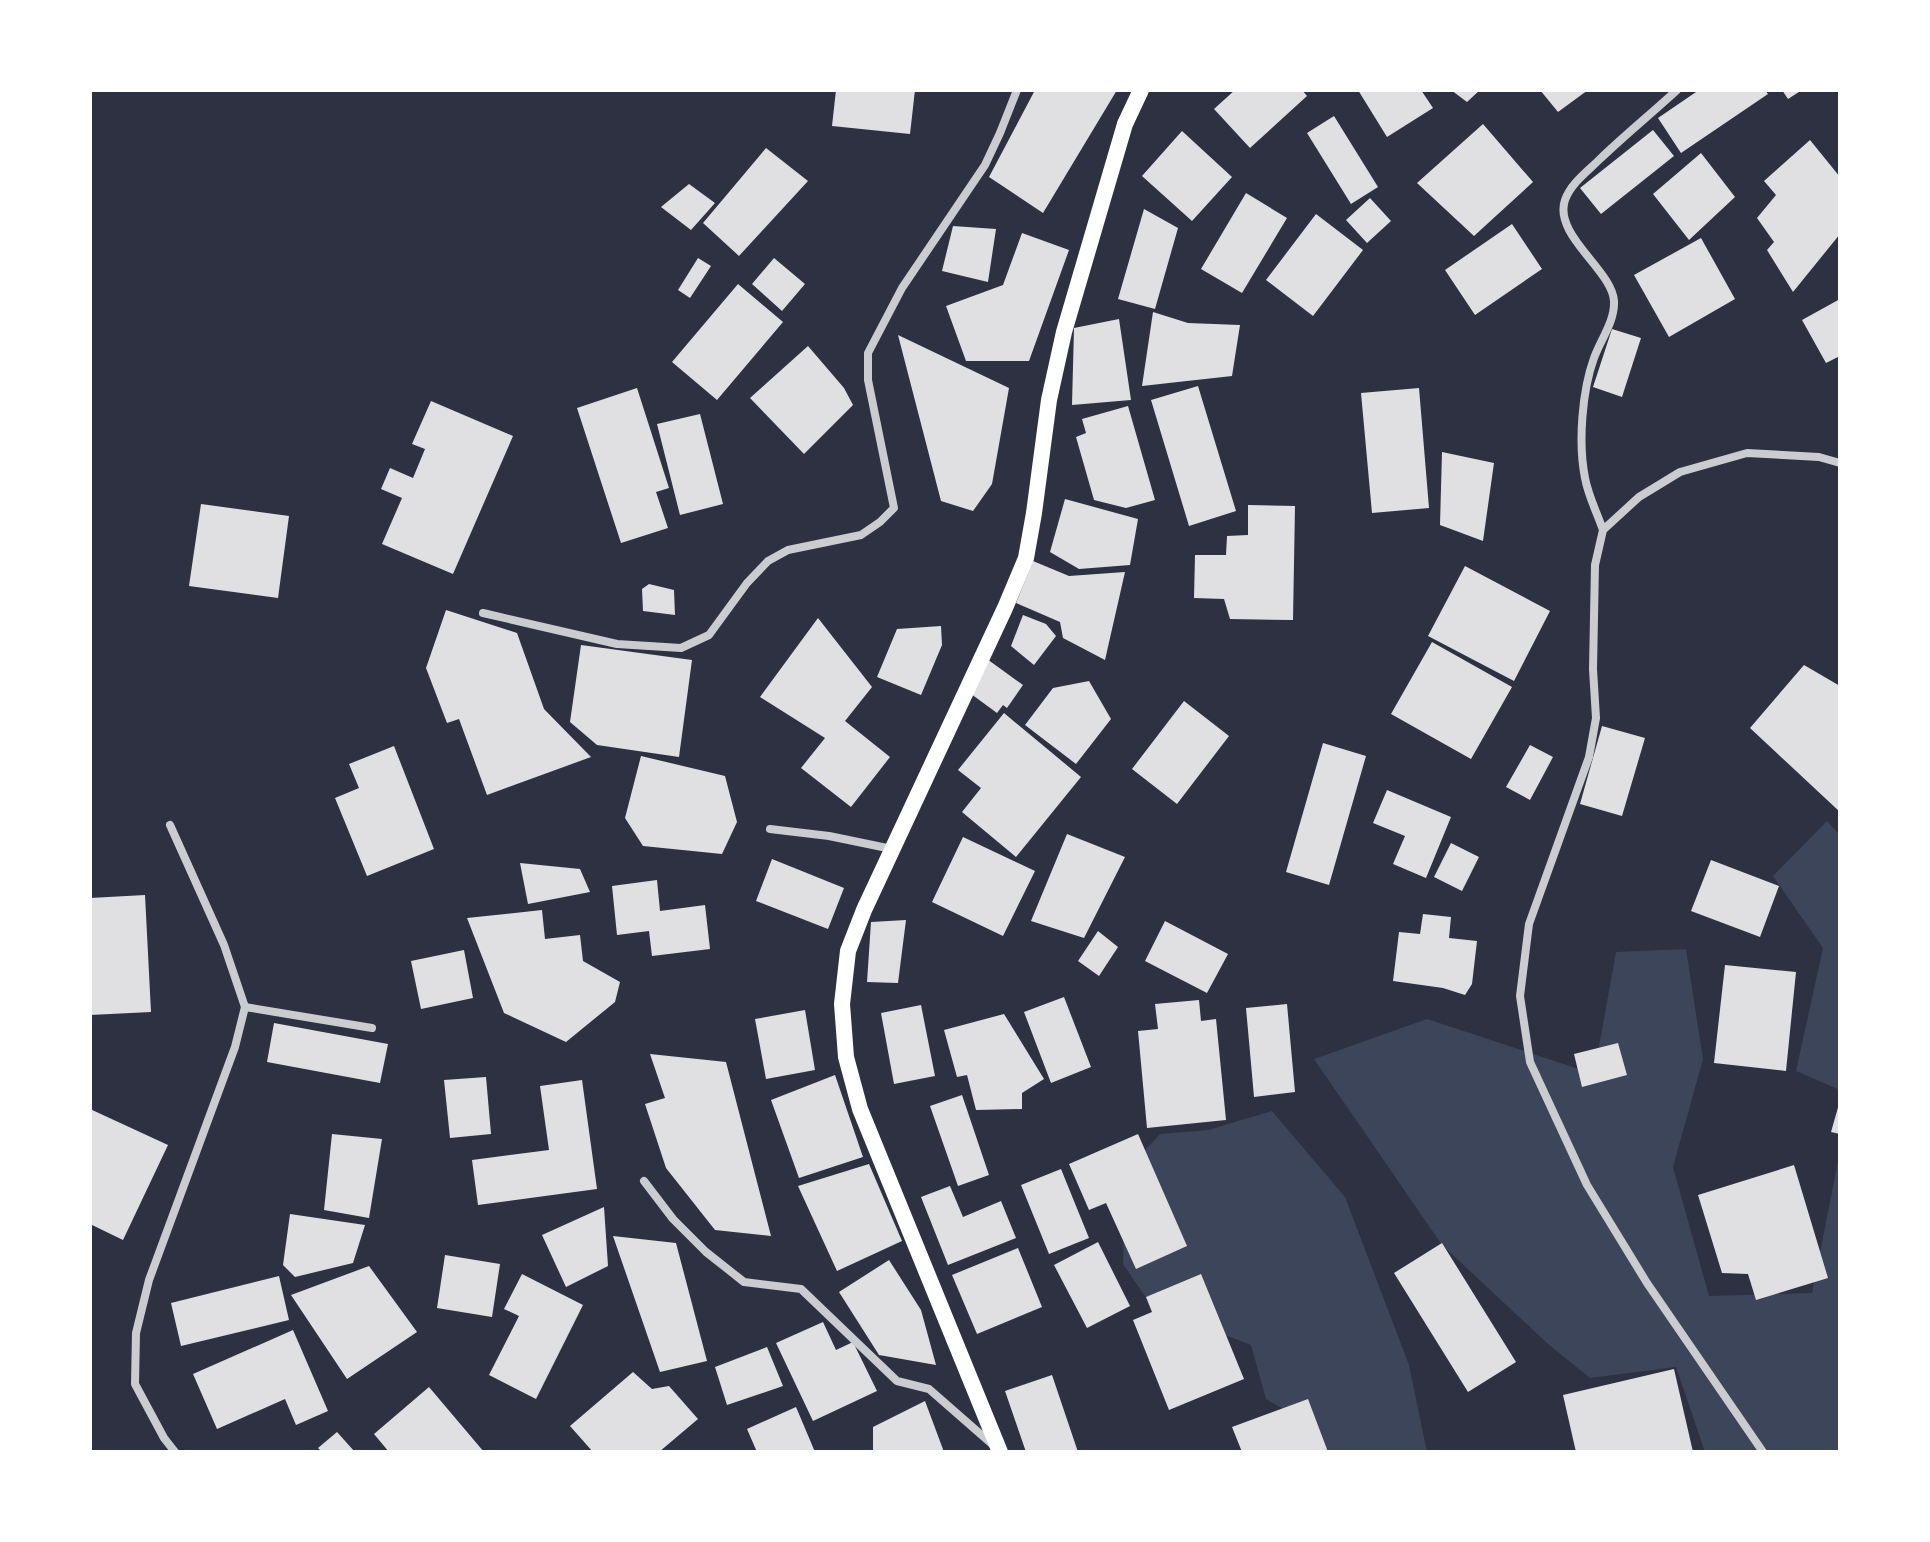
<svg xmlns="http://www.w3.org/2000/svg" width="1930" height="1542" font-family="'Fira Sans',sans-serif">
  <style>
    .green { fill: #3c4559 }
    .building { fill: #e0e0e3 }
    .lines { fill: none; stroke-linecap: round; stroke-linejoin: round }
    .minor { stroke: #caccd0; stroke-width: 8 }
    .secondary { stroke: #fff; stroke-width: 16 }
  </style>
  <rect width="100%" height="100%" fill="#2d3142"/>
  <path class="green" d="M 1827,821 L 1840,835 L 1840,1090 L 1796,1071 L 1823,948 L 1773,876 Z
    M 1686,949 L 1703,1059 L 1673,1167 L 1709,1296 L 1812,1293 L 1840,1151 L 1840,1452 L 1705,1452 L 1676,1367 L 1590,1378 L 1548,1344 L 1442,1245 L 1314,1059 L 1427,1019 L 1594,1074 L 1616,952 Z
    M 1272,1111 L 1345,1197 L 1409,1365 L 1427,1452 L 1310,1452 L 1292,1414 L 1266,1399 L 1251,1345 L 1188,1321 L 1160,1318 L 1123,1264 L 1125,1172 L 1160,1134 L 1208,1130 Z"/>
  <path class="building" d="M 836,90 L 915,90 L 910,134 L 832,126 Z
    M 1035,90 L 1117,90 L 1043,213 L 989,177 Z
    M 1235,90 L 1302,90 L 1307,96 L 1250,148 L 1214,109 Z
    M 1358,90 L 1421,90 L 1433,108 L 1387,137 Z
    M 1451,90 L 1480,90 L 1467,102 Z
    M 1540,90 L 1588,90 L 1558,112 Z
    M 1699,90 L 1765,90 L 1768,94 L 1681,153 L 1658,118 Z
    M 1782,90 L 1802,90 L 1788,99 Z
    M 1334,116 L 1378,187 L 1351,204 L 1307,133 Z
    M 1483,124 L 1533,182 L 1474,236 L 1417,183 Z
    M 1653,130 L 1674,156 L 1601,214 L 1580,188 Z
    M 1182,131 L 1232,177 L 1192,221 L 1142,176 Z
    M 1810,140 L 1840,177 L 1840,234 L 1793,292 L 1767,250 L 1774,242 L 1757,218 L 1776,195 L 1764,181 Z
    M 766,148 L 808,181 L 739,256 L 703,223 Z
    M 1701,153 L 1735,197 L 1689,240 L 1653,194 Z
    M 689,184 L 715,203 L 691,230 L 661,207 Z
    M 1246,193 L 1287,218 L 1242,293 L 1201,269 Z
    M 1370,198 L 1391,221 L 1367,243 L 1346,220 Z
    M 1144,209 L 1178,228 L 1155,309 L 1118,299 Z
    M 1316,214 L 1363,250 L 1313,316 L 1266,280 Z
    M 1512,224 L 1542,269 L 1475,315 L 1445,270 Z
    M 953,226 L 996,229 L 988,282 L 942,271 Z
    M 1022,233 L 1069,250 L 1029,361 L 966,361 L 946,306 L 1003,285 Z
    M 1701,238 L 1735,299 L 1669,337 L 1634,275 Z
    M 698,258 L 711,266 L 690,298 L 678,290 Z
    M 774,258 L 805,284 L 782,311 L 752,284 Z
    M 738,284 L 783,322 L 717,400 L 672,362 Z
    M 1840,299 L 1840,356 L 1826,363 L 1802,320 Z
    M 1153,312 L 1188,323 L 1240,325 L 1232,376 L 1142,386 Z
    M 1119,319 L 1131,400 L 1072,405 L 1074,328 Z
    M 1612,329 L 1641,338 L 1622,397 L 1593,387 Z
    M 898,335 L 1009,388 L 992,484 L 973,511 L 941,501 Z
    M 808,346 L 844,388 L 853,405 L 804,454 L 750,398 Z
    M 1198,386 L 1236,511 L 1189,526 L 1151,400 Z
    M 637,388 L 669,488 L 656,492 L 668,528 L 621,543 L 577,408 Z
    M 1419,388 L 1429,508 L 1372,513 L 1361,393 Z
    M 431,401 L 513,436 L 453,574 L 382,544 L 402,498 L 381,489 L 390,468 L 413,478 L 425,449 L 412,444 Z
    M 1128,406 L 1155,500 L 1126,508 L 1094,500 L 1076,437 L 1086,433 L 1082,419 Z
    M 700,414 L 723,504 L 680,515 L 657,424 Z
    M 1442,452 L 1494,463 L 1483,541 L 1440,525 Z
    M 1065,499 L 1138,519 L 1130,565 L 1079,569 L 1050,552 Z
    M 201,504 L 289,516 L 278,598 L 189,586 Z
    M 1248,505 L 1295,506 L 1293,620 L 1230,619 L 1224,599 L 1194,598 L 1195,555 L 1226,555 L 1227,536 L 1248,535 Z
    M 1033,561 L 1069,576 L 1125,572 L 1105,660 L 1063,638 L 1060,622 L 1016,603 Z
    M 1465,566 L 1550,611 L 1514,681 L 1428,636 Z
    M 649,584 L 674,590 L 675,615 L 643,611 L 642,589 Z
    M 446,610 L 517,633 L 544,709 L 591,757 L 487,795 L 459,719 L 447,723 L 426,668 Z
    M 1023,615 L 1046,624 L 1056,636 L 1034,665 L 1011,646 Z
    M 818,618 L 872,687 L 845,721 L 890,757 L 851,807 L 801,768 L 825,738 L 760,697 Z
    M 941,626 L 942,645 L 921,695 L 877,677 L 897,629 Z
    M 1432,642 L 1512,687 L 1471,759 L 1391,714 Z
    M 581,645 L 692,660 L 679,757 L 597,745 L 570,722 Z
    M 987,659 L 1023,685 L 1007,708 L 1003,705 L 997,713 L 967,691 Z
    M 1804,665 L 1840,686 L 1840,812 L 1750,728 Z
    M 1089,681 L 1111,719 L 1076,764 L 1025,725 L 1053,688 Z
    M 1184,701 L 1229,736 L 1177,804 L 1132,769 Z
    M 1004,713 L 1081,777 L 1016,857 L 962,812 L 981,788 L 958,770 Z
    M 1602,726 L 1645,738 L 1622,816 L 1580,804 Z
    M 1323,743 L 1366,756 L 1329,885 L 1286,872 Z
    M 1530,745 L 1553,757 L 1530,800 L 1506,787 Z
    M 394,746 L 434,849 L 367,876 L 335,798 L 359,788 L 349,764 Z
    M 641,756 L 725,776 L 737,822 L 722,854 L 643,846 L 625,818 Z
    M 1387,790 L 1451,817 L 1426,878 L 1393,864 L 1405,836 L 1373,823 Z
    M 1067,834 L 1125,857 L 1084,938 L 1031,921 Z
    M 963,837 L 1035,871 L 1003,936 L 932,902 Z
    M 1451,843 L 1479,857 L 1462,891 L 1434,877 Z
    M 772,859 L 844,888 L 828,929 L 756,901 Z
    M 1711,860 L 1779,886 L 1760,937 L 1691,911 Z
    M 520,863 L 580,869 L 590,892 L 528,904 Z
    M 657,880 L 660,911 L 705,905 L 710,949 L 652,956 L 649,931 L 617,935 L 612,886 Z
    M 145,895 L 151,1012 L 90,1015 L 90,898 Z
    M 542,910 L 545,939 L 580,935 L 583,961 L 620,982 L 615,1002 L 566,1042 L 504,1013 L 467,918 Z
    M 1423,914 L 1451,917 L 1449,938 L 1477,941 L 1472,984 L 1465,995 L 1443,988 L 1393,981 L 1399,932 L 1420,934 Z
    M 906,920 L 898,983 L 867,982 L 871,922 Z
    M 1165,921 L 1228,954 L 1207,993 L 1145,961 Z
    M 1098,931 L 1118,947 L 1099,976 L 1078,961 Z
    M 464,950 L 473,998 L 421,1009 L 411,961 Z
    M 1725,965 L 1796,972 L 1786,1071 L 1714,1063 Z
    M 1064,997 L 1091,1067 L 1051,1083 L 1024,1012 Z
    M 1199,1000 L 1201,1021 L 1216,1019 L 1226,1120 L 1147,1128 L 1138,1031 L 1158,1029 L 1155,1004 Z
    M 1287,1004 L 1295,1092 L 1254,1097 L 1246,1008 Z
    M 921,1005 L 935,1076 L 894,1084 L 881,1013 Z
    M 805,1010 L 815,1070 L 766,1079 L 755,1019 Z
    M 1004,1014 L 1044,1079 L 1022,1093 L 1022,1109 L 976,1110 L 967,1075 L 957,1077 L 944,1030 Z
    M 274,1023 L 388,1044 L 380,1083 L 267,1062 Z
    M 1618,1043 L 1627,1075 L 1582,1087 L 1574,1054 Z
    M 650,1054 L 726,1062 L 771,1236 L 715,1230 L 666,1168 L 645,1104 L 665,1098 Z
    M 835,1075 L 863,1157 L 799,1178 L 771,1100 Z
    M 486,1077 L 491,1134 L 450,1138 L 444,1080 Z
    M 582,1080 L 597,1189 L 478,1205 L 472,1160 L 549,1150 L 540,1086 Z
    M 962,1095 L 989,1175 L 958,1186 L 930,1106 Z
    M 1839,1104 L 1840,1104 L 1840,1134 L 1831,1132 Z
    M 90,1109 L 168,1145 L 123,1240 L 90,1224 Z
    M 332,1134 L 382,1139 L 369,1218 L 324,1210 Z
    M 1138,1134 L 1187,1246 L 1136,1269 L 1106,1203 L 1089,1210 L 1069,1164 Z
    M 869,1164 L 902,1241 L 837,1271 L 798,1186 Z
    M 1794,1165 L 1828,1278 L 1756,1300 L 1748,1274 L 1722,1273 L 1698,1195 Z
    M 1061,1169 L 1089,1238 L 1049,1254 L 1021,1185 Z
    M 950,1186 L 963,1217 L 1001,1201 L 1016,1238 L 948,1265 L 921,1197 Z
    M 604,1207 L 608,1266 L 566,1287 L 542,1235 Z
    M 290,1214 L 365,1225 L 353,1263 L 295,1277 L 283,1265 Z
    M 613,1236 L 676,1243 L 707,1361 L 660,1372 Z
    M 1098,1242 L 1130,1306 L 1087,1328 L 1054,1265 Z
    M 1442,1243 L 1516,1362 L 1468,1392 L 1394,1273 Z
    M 1018,1248 L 1042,1307 L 977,1334 L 952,1275 Z
    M 445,1255 L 500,1264 L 492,1317 L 437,1308 Z
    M 889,1260 L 921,1310 L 936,1365 L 879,1355 L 839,1292 Z
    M 369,1266 L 417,1332 L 347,1379 L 291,1295 Z
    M 522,1274 L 583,1305 L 536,1399 L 489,1375 L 519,1316 L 504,1309 Z
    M 1201,1274 L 1244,1379 L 1169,1410 L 1133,1320 L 1152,1312 L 1146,1297 Z
    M 279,1276 L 289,1320 L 181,1346 L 171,1303 Z
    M 823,1322 L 836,1350 L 853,1342 L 877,1391 L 813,1421 L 776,1343 Z
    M 293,1330 L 328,1411 L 296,1425 L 285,1399 L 217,1429 L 193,1374 Z
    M 767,1347 L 783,1386 L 727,1405 L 715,1367 Z
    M 1674,1369 L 1693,1452 L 1576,1452 L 1563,1395 Z
    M 633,1372 L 652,1389 L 669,1386 L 698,1419 L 659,1452 L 593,1452 L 570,1426 Z
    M 1052,1375 L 1078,1452 L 1026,1452 L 1005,1391 Z
    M 429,1387 L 484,1452 L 389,1452 L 374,1434 Z
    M 1308,1399 L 1328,1452 L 1242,1452 L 1232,1427 Z
    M 925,1401 L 944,1452 L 873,1452 L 873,1427 Z
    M 796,1407 L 815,1452 L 757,1452 L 747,1429 Z
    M 337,1432 L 355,1452 L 322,1452 L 318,1448 Z"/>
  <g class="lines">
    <path class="minor" d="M 1603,530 C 1597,513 1588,495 1585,478 C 1578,443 1582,391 1594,358 C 1601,339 1615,321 1614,301 C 1612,270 1553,235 1565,200 C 1571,183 1588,171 1600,159 C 1625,135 1652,113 1677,90
      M 483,613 L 617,644 L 681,648 L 709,635 L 747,583 L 768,561 L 788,550 L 861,535 L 880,522 L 894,508 L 868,380 L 868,353 L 902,288 L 985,165 L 1000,133 L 1017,90
      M 170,825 L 224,945 L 245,1007 L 235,1047 L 149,1280 L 136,1333 L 135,1384 L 164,1438 L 175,1452
      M 770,829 L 829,836 L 892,849
      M 245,1007 L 372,1028
      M 644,1181 L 673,1219 L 706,1252 L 744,1282 L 801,1289 L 897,1381 L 929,1389 L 993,1445
      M 1763,1452 L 1647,1283 L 1587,1185 L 1530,1062 L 1520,996 L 1529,924 L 1589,757 L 1596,718 L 1593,669 L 1595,565 L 1603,530 L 1639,497 L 1680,472 L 1747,453 L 1819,457 L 1840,463"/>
    <path class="secondary" d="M 1000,1452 L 860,1109 L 846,1057 L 842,1004 L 848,951 L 864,910 L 1005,608 L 1026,558 L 1034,513 L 1049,400 L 1064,332 L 1125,124 L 1141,90"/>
  </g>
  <rect width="1930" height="1542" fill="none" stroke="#ffffff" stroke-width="184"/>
</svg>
